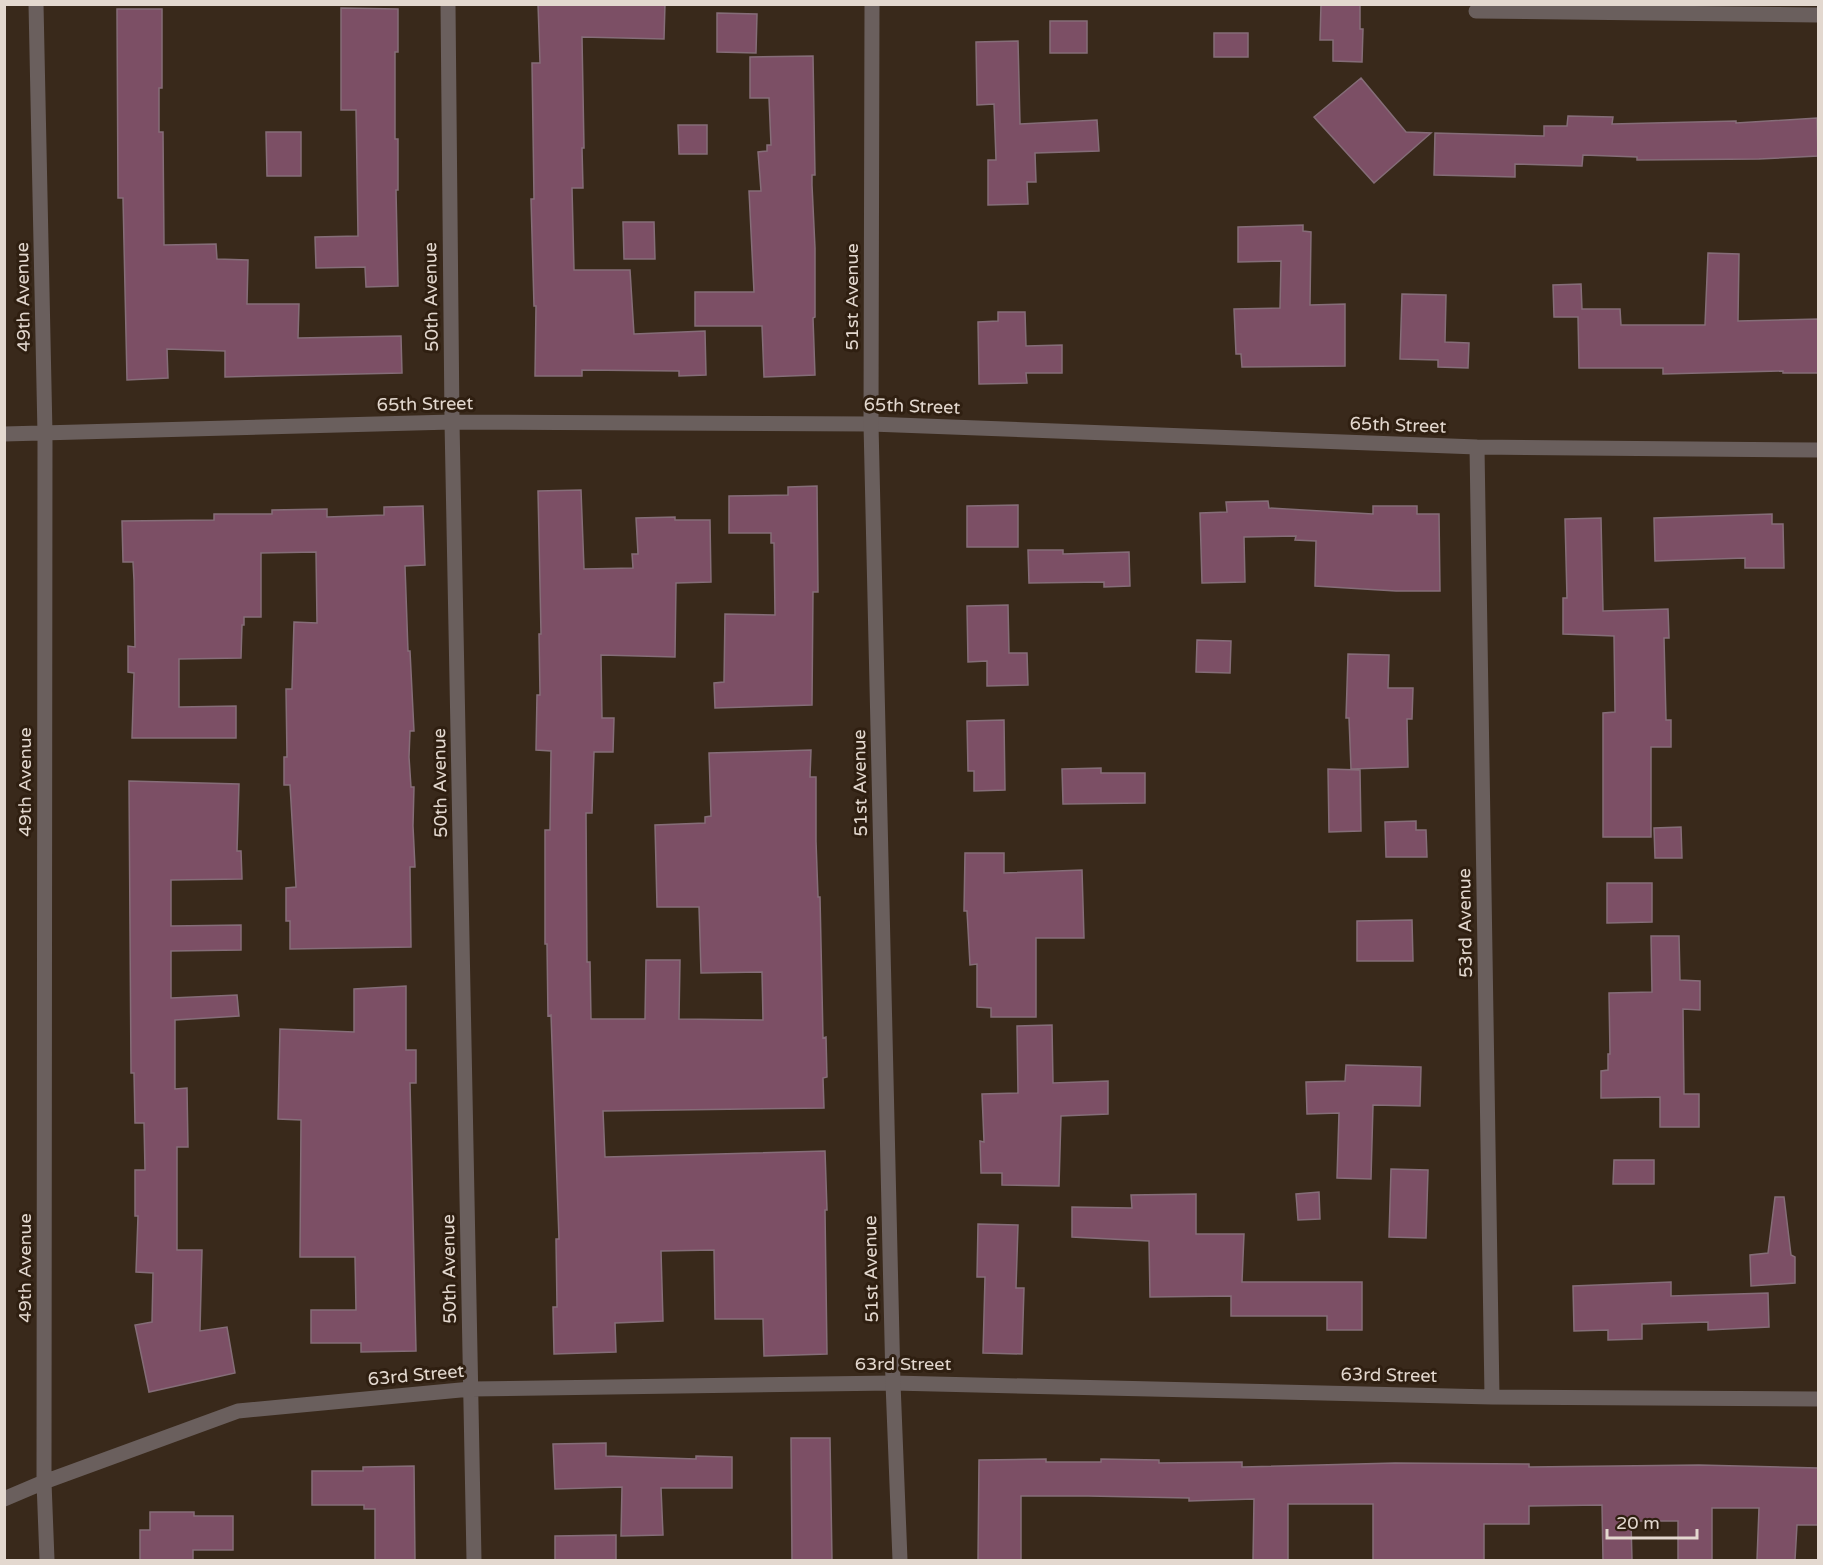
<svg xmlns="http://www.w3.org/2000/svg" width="1823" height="1565" font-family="'Varela Round',sans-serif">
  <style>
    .building { fill: #7c4f65; stroke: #856d78; stroke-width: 1.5 }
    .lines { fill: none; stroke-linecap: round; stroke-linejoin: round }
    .minor { stroke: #6a5f5d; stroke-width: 15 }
    .tertiary { stroke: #6a5f5d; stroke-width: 15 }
    .labels { text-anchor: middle; stroke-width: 6; stroke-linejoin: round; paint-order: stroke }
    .street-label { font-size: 18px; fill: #e3d8cf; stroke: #2f1f11 }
  </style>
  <rect width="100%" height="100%" fill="#39291b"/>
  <path class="building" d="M 538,4 L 665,4 L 664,39 L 582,37 L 584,148 L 582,148 L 583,188 L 572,188 L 574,270 L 630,270 L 634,334 L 705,331 L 706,375 L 679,376 L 679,371 L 582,370 L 582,376 L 535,376 L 536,306 L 534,306 L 531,199 L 534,199 L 532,63 L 540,63 Z
    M 1321,4 L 1360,4 L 1360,29 L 1363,29 L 1362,62 L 1333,61 L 1333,40 L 1320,40 Z
    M 341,8 L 398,9 L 398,52 L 395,52 L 395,139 L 398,139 L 398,190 L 396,190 L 398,286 L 366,287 L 365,267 L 316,268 L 315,237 L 358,236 L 356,110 L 341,110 Z
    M 117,9 L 162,9 L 162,88 L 159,88 L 159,132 L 163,132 L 164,245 L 216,244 L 217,259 L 248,260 L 247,304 L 299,304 L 298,338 L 401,336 L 402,373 L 225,377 L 225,351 L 167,349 L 168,378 L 127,380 L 123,198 L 118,198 Z
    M 717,13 L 757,14 L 756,53 L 717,52 Z
    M 1050,21 L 1087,21 L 1087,53 L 1050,53 Z
    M 1214,33 L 1248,33 L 1248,57 L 1214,57 Z
    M 1018,41 L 1020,124 L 1097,120 L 1099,151 L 1035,153 L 1036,182 L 1027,182 L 1028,204 L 988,205 L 988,160 L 996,160 L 994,104 L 977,105 L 976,42 Z
    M 813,56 L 815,175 L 812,175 L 812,185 L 815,248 L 815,317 L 813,318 L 815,375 L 764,377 L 762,326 L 695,326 L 695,292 L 754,292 L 749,191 L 761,191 L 758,152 L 767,151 L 767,145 L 771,145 L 769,98 L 750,98 L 750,57 Z
    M 1361,78 L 1406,132 L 1431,133 L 1374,183 L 1314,117 Z
    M 1568,116 L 1613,117 L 1612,124 L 1736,121 L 1736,123 L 1817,118 L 1818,156 L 1759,159 L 1637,160 L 1637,157 L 1583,155 L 1582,166 L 1515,164 L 1515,177 L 1434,175 L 1435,133 L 1544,136 L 1544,126 L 1567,126 Z
    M 678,125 L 707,125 L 707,154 L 679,154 Z
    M 266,132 L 301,132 L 301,176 L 267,176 Z
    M 623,222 L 654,222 L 655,259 L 624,259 Z
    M 1303,225 L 1303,231 L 1311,232 L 1310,305 L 1345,304 L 1345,366 L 1242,367 L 1241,354 L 1236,354 L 1234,309 L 1280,308 L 1281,261 L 1238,262 L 1238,227 Z
    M 1708,253 L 1739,254 L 1738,321 L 1818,319 L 1818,373 L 1783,373 L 1783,371 L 1663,374 L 1663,368 L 1579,368 L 1578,317 L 1554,317 L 1553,285 L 1581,284 L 1582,309 L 1620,309 L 1621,325 L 1705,325 Z
    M 1402,294 L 1446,295 L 1445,342 L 1469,343 L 1468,368 L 1438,367 L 1438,360 L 1400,359 Z
    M 998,312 L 1025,312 L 1026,346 L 1062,345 L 1062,373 L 1026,373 L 1027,383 L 979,384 L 978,322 L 998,321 Z
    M 817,486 L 818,592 L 813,592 L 812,705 L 715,708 L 714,683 L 724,682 L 725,614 L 775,615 L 774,543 L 771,543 L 771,533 L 729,533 L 729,496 L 788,495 L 788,487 Z
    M 581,490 L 584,569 L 633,568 L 632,554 L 638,554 L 636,518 L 675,517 L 675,520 L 710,520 L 711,582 L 676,583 L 675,657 L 601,655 L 602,718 L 614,718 L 613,752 L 594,752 L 592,813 L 586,813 L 587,962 L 590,962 L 591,1019 L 645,1019 L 646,960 L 680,960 L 679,1019 L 763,1020 L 762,972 L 701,973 L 699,907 L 657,907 L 655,825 L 705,823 L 705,817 L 711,816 L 709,753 L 811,750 L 810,777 L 816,777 L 816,841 L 818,897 L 820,897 L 823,1038 L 826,1037 L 827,1077 L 823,1078 L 824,1108 L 603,1111 L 605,1157 L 825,1151 L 827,1210 L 825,1210 L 827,1354 L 764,1356 L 763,1319 L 715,1319 L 714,1250 L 661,1251 L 663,1321 L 615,1323 L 616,1352 L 554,1354 L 553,1307 L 557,1307 L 556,1239 L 559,1239 L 551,1015 L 548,1016 L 547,944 L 545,944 L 545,830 L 550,830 L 551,751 L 536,750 L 537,695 L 540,695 L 539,634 L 541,634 L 538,491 Z
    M 1268,501 L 1269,508 L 1373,514 L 1373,506 L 1417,506 L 1417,514 L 1439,514 L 1440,591 L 1396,591 L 1315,586 L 1316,541 L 1295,540 L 1296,536 L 1244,537 L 1245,582 L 1202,583 L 1200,513 L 1227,512 L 1226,502 Z
    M 1018,505 L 1018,547 L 967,547 L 967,506 Z
    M 423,506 L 425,565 L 405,566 L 408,651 L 410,651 L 414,731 L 410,731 L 409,757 L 411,787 L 414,787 L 413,826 L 415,867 L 410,867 L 411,947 L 290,949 L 290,921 L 286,921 L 286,888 L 296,887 L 290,785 L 284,785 L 284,757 L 287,757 L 286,689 L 292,689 L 294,622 L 317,623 L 316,552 L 261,553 L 261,617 L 244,617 L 244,625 L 242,625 L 241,658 L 179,659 L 179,707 L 236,706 L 236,738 L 132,738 L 134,673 L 128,672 L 128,646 L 135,647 L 134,580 L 133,562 L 123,562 L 122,521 L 214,520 L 214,514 L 272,514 L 272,510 L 327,509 L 327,517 L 384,515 L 384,507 Z
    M 1772,514 L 1772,524 L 1783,524 L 1784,568 L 1745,568 L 1745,558 L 1655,561 L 1654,518 Z
    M 1601,518 L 1603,611 L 1668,609 L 1669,638 L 1664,638 L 1666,720 L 1671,720 L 1671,747 L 1651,747 L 1651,837 L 1603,837 L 1603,713 L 1615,712 L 1614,636 L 1563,634 L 1563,598 L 1567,598 L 1565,519 Z
    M 1028,550 L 1063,550 L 1063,554 L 1129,552 L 1130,586 L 1104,587 L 1104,582 L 1029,583 Z
    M 1008,605 L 1009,653 L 1027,653 L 1028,685 L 987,686 L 987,661 L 968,662 L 967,606 Z
    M 1197,640 L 1231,641 L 1230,673 L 1196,672 Z
    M 1348,654 L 1389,655 L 1388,688 L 1413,688 L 1412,719 L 1407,719 L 1408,767 L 1351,769 L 1349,718 L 1346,718 Z
    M 1004,720 L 1005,790 L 974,791 L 974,771 L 968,771 L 967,721 Z
    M 1101,768 L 1101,773 L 1145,773 L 1145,803 L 1063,804 L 1062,769 Z
    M 1328,769 L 1360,770 L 1361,831 L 1329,832 Z
    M 129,781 L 239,784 L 237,851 L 241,851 L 242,879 L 171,880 L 171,926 L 241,925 L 241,950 L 171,951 L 171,998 L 237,995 L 239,1016 L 175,1020 L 175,1089 L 187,1088 L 188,1147 L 177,1147 L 177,1250 L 202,1250 L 200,1331 L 227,1327 L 235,1373 L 149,1392 L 135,1325 L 152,1322 L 153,1273 L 136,1272 L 138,1216 L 135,1216 L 135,1170 L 145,1170 L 144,1123 L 135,1123 L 134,1073 L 131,1073 Z
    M 1416,821 L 1416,830 L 1426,830 L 1427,857 L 1386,857 L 1385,822 Z
    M 1681,827 L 1682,858 L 1655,858 L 1654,828 Z
    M 965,853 L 1004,853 L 1004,873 L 1082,870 L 1084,938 L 1036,938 L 1036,1017 L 991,1017 L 991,1008 L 977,1007 L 977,964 L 970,965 L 967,911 L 964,911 Z
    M 1607,883 L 1652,883 L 1652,922 L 1607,923 Z
    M 1412,920 L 1413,961 L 1357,961 L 1357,921 Z
    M 1651,936 L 1679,936 L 1680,980 L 1700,981 L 1700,1010 L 1683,1009 L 1684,1094 L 1699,1094 L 1699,1127 L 1660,1127 L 1660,1097 L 1601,1098 L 1601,1071 L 1608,1070 L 1608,1054 L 1610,1054 L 1609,993 L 1652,992 Z
    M 406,986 L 406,1050 L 416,1050 L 416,1083 L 410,1083 L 416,1351 L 361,1352 L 361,1343 L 311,1343 L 311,1310 L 356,1310 L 355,1257 L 300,1257 L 301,1120 L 278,1119 L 280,1029 L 354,1032 L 354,989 Z
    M 1052,1025 L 1053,1083 L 1108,1081 L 1108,1114 L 1061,1116 L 1059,1186 L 1002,1185 L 1002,1173 L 981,1173 L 980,1141 L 984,1142 L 982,1094 L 1018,1093 L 1017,1026 Z
    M 1346,1065 L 1421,1067 L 1420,1106 L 1373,1105 L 1371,1179 L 1337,1178 L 1339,1113 L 1307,1114 L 1306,1082 L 1345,1081 Z
    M 1614,1160 L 1654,1160 L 1654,1184 L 1613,1184 Z
    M 1391,1169 L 1428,1170 L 1426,1238 L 1389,1237 Z
    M 1319,1192 L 1320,1219 L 1298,1220 L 1296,1194 Z
    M 1196,1194 L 1196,1234 L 1244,1234 L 1242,1282 L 1362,1282 L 1362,1330 L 1327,1330 L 1327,1316 L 1231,1316 L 1231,1296 L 1150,1297 L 1149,1241 L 1072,1237 L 1072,1207 L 1132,1208 L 1131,1195 Z
    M 1775,1197 L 1784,1197 L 1791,1255 L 1795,1257 L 1795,1283 L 1751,1286 L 1750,1255 L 1768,1253 Z
    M 978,1224 L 1018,1225 L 1016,1288 L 1024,1288 L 1022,1354 L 983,1353 L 985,1277 L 977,1277 Z
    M 1671,1282 L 1671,1296 L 1768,1293 L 1769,1327 L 1708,1330 L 1708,1322 L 1642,1324 L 1642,1339 L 1608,1340 L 1608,1330 L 1574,1331 L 1573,1286 Z
    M 791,1438 L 830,1438 L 832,1560 L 792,1560 Z
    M 606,1443 L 606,1456 L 696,1459 L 696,1456 L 732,1457 L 732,1488 L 661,1488 L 663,1535 L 621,1536 L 622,1487 L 555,1489 L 553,1444 Z
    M 1046,1459 L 1046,1462 L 1101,1462 L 1101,1459 L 1159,1460 L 1159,1463 L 1242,1462 L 1242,1467 L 1395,1463 L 1529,1464 L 1529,1467 L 1699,1465 L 1818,1468 L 1818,1525 L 1797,1525 L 1795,1560 L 1757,1560 L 1759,1508 L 1712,1508 L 1712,1560 L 1678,1560 L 1678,1521 L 1631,1521 L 1632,1560 L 1603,1560 L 1602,1505 L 1529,1506 L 1529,1524 L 1484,1524 L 1484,1560 L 1373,1560 L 1373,1504 L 1288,1504 L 1288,1560 L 1253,1560 L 1254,1499 L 1189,1501 L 1189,1498 L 1088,1496 L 1021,1496 L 1021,1560 L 978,1560 L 979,1460 Z
    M 414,1466 L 415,1560 L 375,1560 L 375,1509 L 364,1509 L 364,1505 L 312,1505 L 312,1471 L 363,1471 L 363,1467 Z
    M 150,1512 L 194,1512 L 194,1516 L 233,1516 L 233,1550 L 193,1550 L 193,1560 L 140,1560 L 140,1530 L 150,1530 Z
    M 616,1535 L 616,1560 L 555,1560 L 555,1536 Z"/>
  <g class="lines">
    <path class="minor" d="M 36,4 L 45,434 L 44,1482 L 47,1560
      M 448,4 L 452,422 L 474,1560
      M 1476,11 L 1818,15
      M 4,434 L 452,422 L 871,424 L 1477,447 L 1818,450
      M 1477,447 L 1492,1397
      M 4,1499 L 44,1482 L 238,1411 L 471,1389 L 893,1383 L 1492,1397 L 1818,1399"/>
    <path class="tertiary" d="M 872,4 L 871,424 L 893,1383 L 900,1560"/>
  </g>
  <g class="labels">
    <g class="street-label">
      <text transform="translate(23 297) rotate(-91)" y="6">49th Avenue</text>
      <text transform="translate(431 297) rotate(-91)" y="6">50th Avenue</text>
      <text transform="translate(852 297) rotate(-90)" y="6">51st Avenue</text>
      <text transform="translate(425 404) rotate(-1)" y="6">65th Street</text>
      <text transform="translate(912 406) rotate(2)" y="6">65th Street</text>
      <text transform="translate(1398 425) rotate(2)" y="6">65th Street</text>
      <text transform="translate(25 782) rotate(-90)" y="6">49th Avenue</text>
      <text transform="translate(440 783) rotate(-91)" y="6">50th Avenue</text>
      <text transform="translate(860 783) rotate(-91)" y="6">51st Avenue</text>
      <text transform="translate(1465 923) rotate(-91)" y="6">53rd Avenue</text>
      <text transform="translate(25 1268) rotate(-90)" y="6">49th Avenue</text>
      <text transform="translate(449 1269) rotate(-91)" y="6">50th Avenue</text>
      <text transform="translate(871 1269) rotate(-91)" y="6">51st Avenue</text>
      <text x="903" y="1370">63rd Street</text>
      <text transform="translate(416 1375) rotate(-5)" y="6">63rd Street</text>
      <text transform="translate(1389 1375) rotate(1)" y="6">63rd Street</text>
    </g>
  </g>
  <rect width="1823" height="1565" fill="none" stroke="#e3d8cf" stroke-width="12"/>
  <path d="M1607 1529v9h90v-9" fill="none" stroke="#e3d8cf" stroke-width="3"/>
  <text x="1616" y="1529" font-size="18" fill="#e3d8cf" stroke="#2f1f11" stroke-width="4.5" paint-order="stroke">20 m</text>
</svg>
